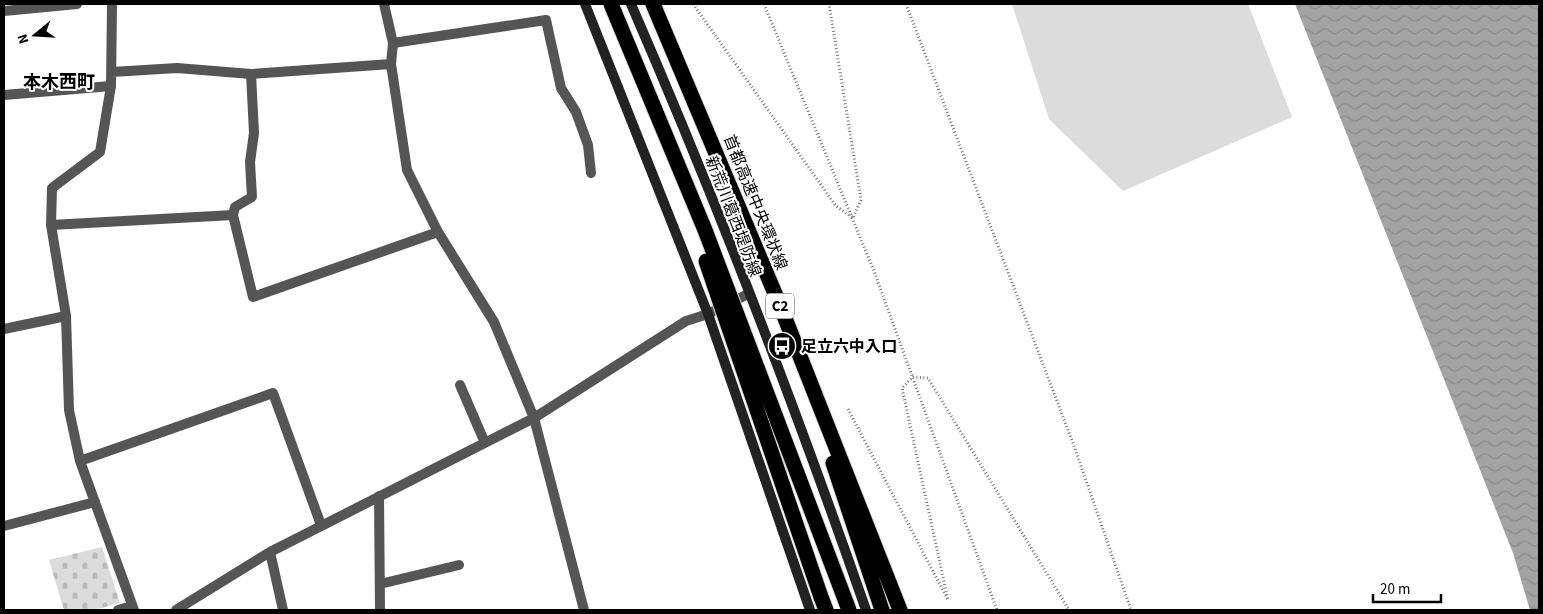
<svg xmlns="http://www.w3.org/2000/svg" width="1543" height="614" font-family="'Source Sans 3','Noto Sans JP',sans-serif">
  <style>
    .cemetery { fill: url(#cemetery-stones) }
    .pitch { fill: #dcdcdc }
    .water { fill: url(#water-waves) }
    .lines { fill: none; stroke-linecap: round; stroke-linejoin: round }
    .highway-casing { stroke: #dbdbdb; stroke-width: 17 }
    .path { stroke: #777; stroke-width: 3; stroke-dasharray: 1 2.5; stroke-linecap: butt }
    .lane { stroke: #555; stroke-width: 10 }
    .street { stroke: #555; stroke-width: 10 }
    .secondary { stroke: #222; stroke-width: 10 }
    .highway { stroke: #000; stroke-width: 15 }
    .highway-bridge-casing { stroke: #dbdbdb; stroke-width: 17; stroke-linecap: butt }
    .highway-bridge { stroke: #000; stroke-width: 15 }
    .labels { text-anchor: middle; stroke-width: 4; stroke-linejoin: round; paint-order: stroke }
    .shield { fill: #fff; stroke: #4c4c4c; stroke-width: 1 }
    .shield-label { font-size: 15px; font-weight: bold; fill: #000 }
    .street-label { font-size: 16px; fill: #000; stroke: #fff }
    .poi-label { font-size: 16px; font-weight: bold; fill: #000; stroke: #fff; text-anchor: start }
    .neighbourhood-label { font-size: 18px; font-weight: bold; fill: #000; stroke: #fff }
  </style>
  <defs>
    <pattern id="cemetery-stones" width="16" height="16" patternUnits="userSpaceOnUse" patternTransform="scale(1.25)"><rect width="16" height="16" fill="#dcdcdc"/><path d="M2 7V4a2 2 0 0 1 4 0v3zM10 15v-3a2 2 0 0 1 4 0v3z" fill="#bbb"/></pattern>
    <pattern id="water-waves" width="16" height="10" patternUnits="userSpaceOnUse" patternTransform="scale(1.25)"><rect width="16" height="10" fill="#a3a3a3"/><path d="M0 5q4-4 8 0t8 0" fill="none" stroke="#8b8b8b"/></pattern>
  </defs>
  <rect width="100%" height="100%" fill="#fff"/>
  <path class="cemetery" d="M 102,547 L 120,603 L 94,610 L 64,610 L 49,560 Z"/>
  <path class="pitch" d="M 1012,4 L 1248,4 L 1292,117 L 1123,191 L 1049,119 Z"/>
  <path class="water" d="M 1295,4 L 1539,4 L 1539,610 L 1530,610 L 1513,553 Z"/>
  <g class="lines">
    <g class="highway-casing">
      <path id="highway" d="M 653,4 L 779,303 L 900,610
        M 833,463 L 882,610
        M 821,597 L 826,610"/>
    </g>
    <path class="path" d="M 693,4 L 836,206 L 853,218 L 861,200 L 829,4
      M 764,4 L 874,271 L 997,610
      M 906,4 L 1073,443 L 1131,610
      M 848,409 L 948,600 L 902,388 L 913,377 L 928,378 L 1069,610"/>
    <path class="lane" d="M 4,11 L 77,4
      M 393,43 L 546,20 L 561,88 L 576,112 L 588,145 L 591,173
      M 4,95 L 111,86
      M 233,215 L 235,207 L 252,197 L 250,162 L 254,133 L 251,74
      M 4,329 L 66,316
      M 4,526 L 95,502"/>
    <path class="street" d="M 112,4 L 111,86 L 100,152 L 52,188 L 51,225 L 66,316 L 69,410 L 80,461 L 134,610
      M 384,4 L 393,43 L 391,64 L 407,170 L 438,232 L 494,322 L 534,418 L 584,610
      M 112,72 L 177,68 L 251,74 L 391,64
      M 51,225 L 233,215 L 253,297 L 438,232
      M 460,385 L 485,443
      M 80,461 L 273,393 L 321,525
      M 379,496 L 380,610
      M 270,552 L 283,610
      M 380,584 L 459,565
      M 118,610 L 132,606
      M 176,610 L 270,552 L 534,418 L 686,321 L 708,314 L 748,294"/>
    <path class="secondary" d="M 585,4 L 708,314 L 810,610
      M 631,4 C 717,202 795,406 866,610"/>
    <use href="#highway" class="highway"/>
    <g class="highway-bridge-casing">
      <path id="highway-bridge" d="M 611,4 L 705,230 L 849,610
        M 706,261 L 821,597"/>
    </g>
    <use href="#highway-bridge" class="highway-bridge"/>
  </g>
  <defs>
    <g id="bus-disc" transform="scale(1.4375)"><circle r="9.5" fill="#000" stroke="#fff"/><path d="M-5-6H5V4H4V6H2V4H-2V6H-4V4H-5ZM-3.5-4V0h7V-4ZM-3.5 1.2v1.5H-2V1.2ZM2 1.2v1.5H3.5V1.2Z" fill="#fff"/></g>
  </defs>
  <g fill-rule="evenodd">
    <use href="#bus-disc" x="782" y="346"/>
  </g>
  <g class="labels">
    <rect class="shield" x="766" y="293.5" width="28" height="25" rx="4"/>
    <g class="shield-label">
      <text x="780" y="311">C2</text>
    </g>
    <g class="street-label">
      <text transform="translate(756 202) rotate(68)" y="6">首都高速中央環状線</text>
      <text transform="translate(734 216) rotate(69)" y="6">新荒川葛西堤防線</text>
    </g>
    <g class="poi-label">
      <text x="801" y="352">足立六中入口</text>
    </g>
    <g class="neighbourhood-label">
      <text x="59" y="88">本木西町</text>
    </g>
  </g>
  <rect width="1543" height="614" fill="none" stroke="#000000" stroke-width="10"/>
  <g transform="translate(35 35) rotate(252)" stroke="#ffffff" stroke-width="4" paint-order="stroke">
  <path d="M0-4L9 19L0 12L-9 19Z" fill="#000000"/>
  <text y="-8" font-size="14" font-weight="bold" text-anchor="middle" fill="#000000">N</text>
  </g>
  <path d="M1373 594v8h68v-8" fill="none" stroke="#000000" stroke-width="2.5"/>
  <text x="1380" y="594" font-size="15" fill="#000000" stroke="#ffffff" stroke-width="4" paint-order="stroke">20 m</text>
</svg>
